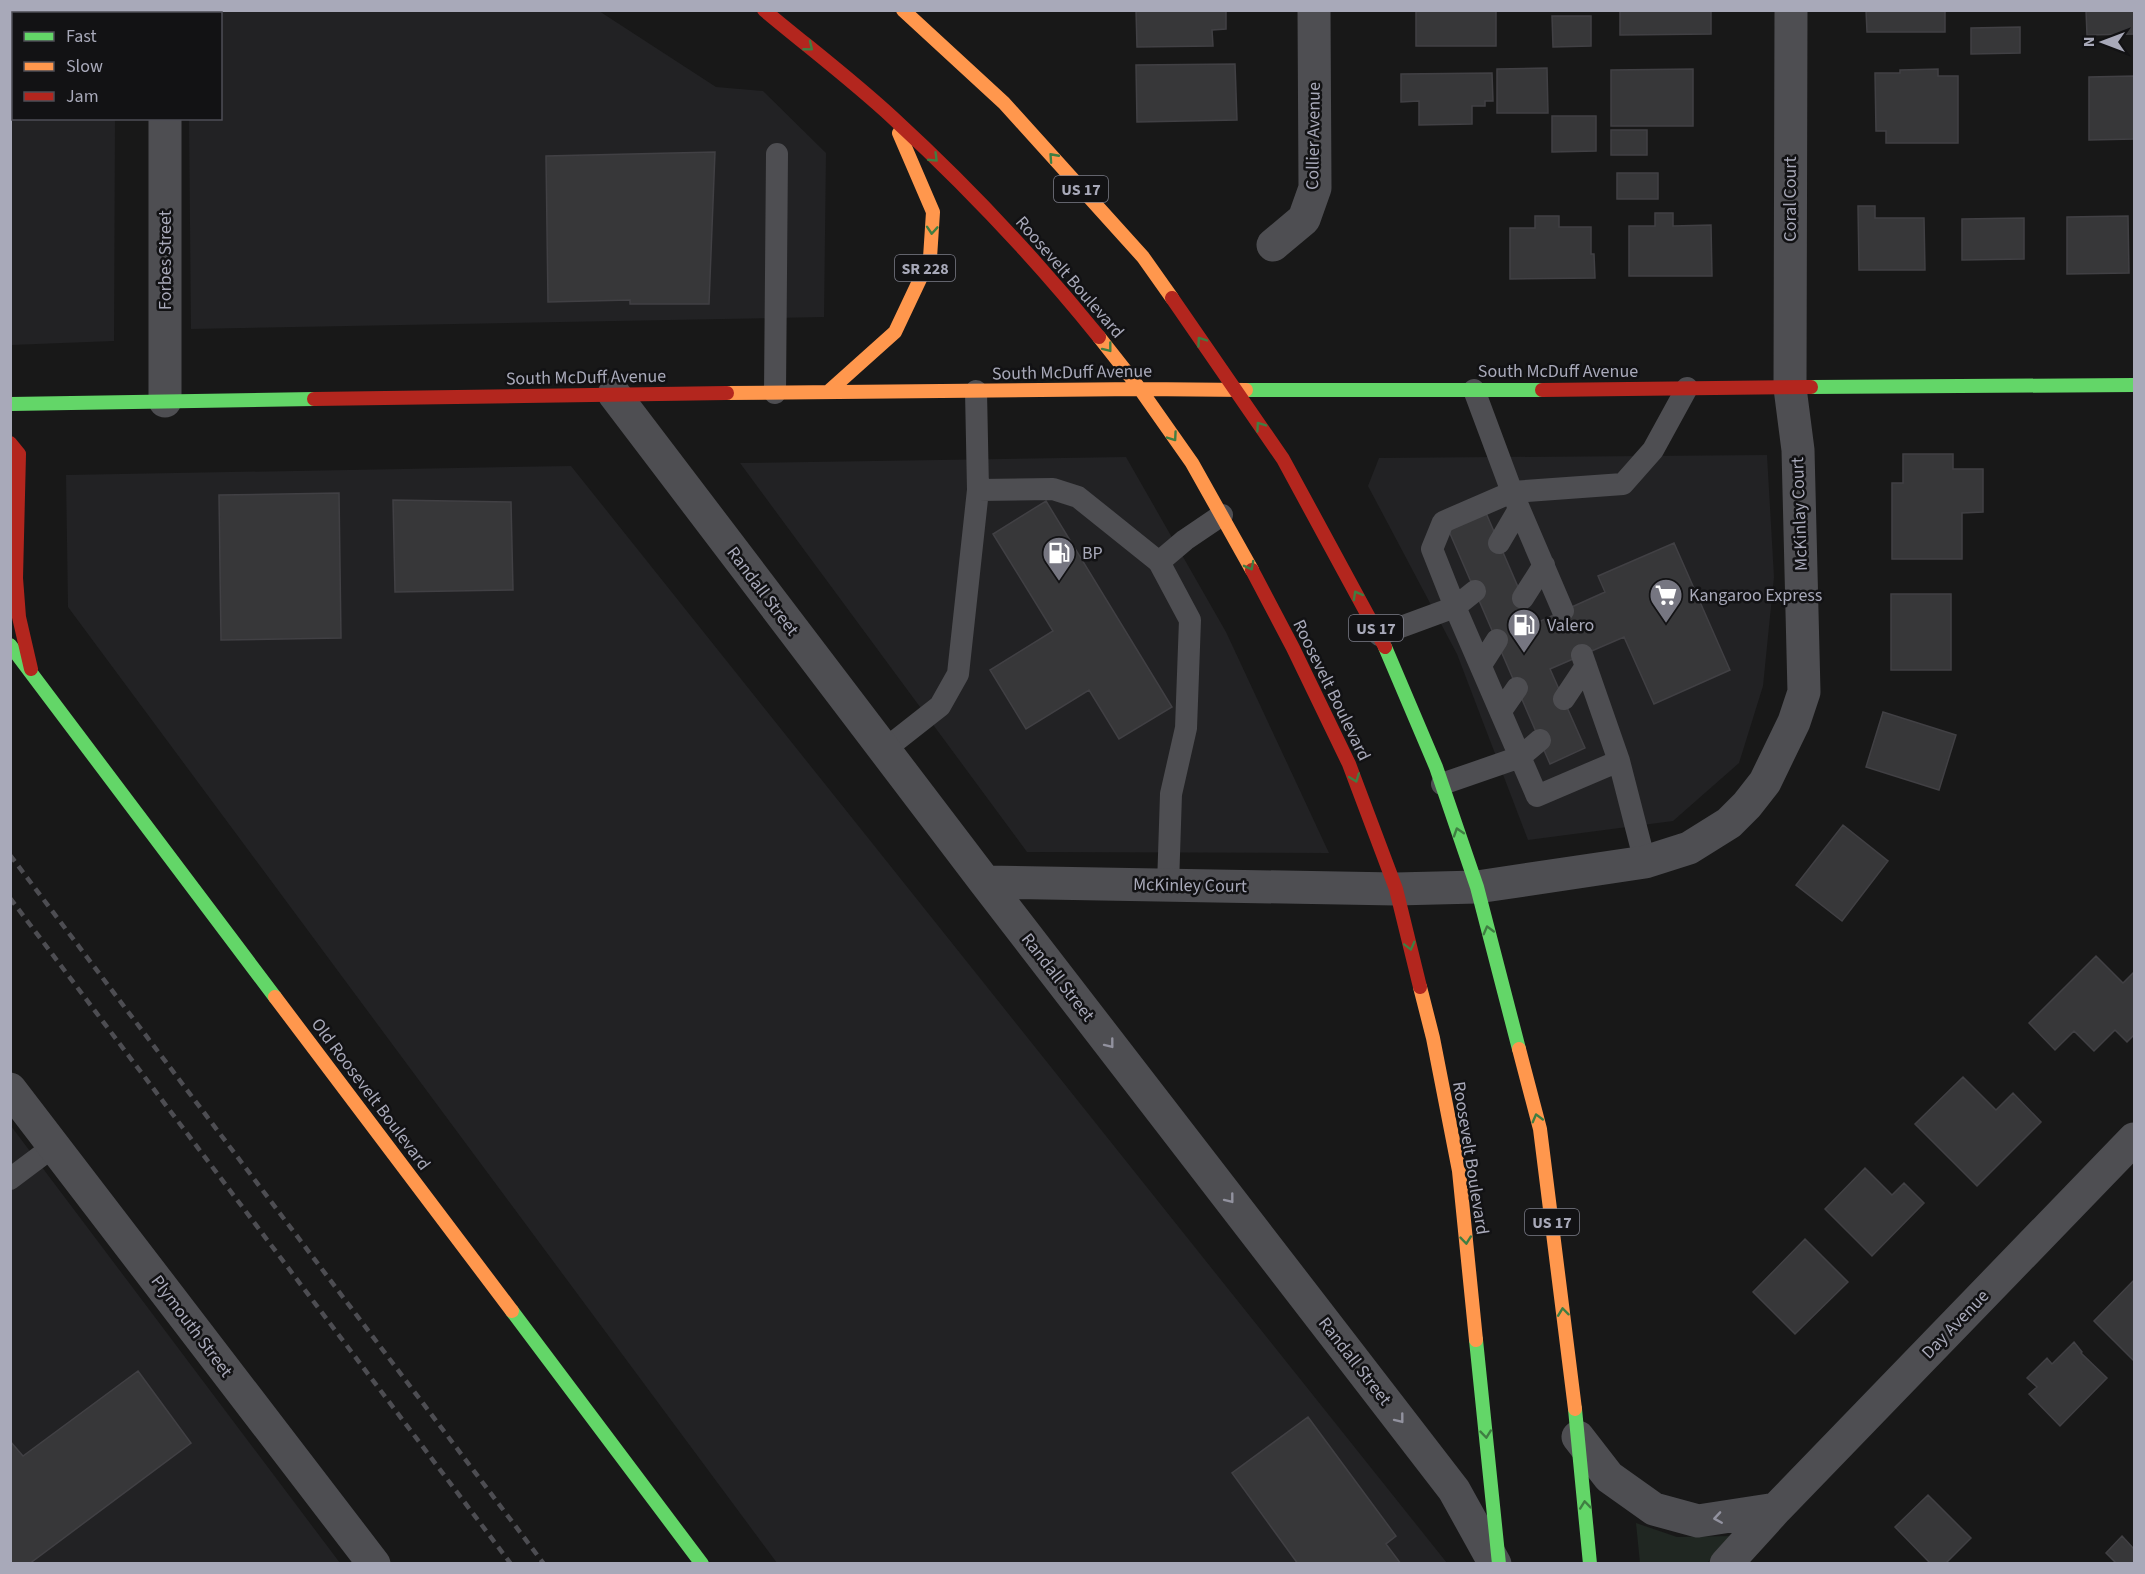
<svg xmlns="http://www.w3.org/2000/svg" width="2145" height="1574" font-family="'Source Sans 3',sans-serif">
  <style>
    .built { fill: #222224 }
    .green { fill: #202722 }
    .building { fill: #373739; stroke: #414044; stroke-width: 1.5 }
    .lines { fill: none; stroke-linecap: round; stroke-linejoin: round }
    .lane { stroke: #4e4e52; stroke-width: 22 }
    .street { stroke: #4e4e52; stroke-width: 33 }
    .fast { stroke: #63d668; stroke-width: 14 }
    .slow { stroke: #ff974d; stroke-width: 14 }
    .jam { stroke: #b3261e; stroke-width: 14 }
    .rail { stroke: #4d4d52; stroke-width: 4.5; stroke-dasharray: 8 6; stroke-linecap: butt }
    .oneway { stroke: #3f7e42 }
    .oneway2 { stroke: #92929f }
    .labels { text-anchor: middle; stroke-width: 5; stroke-linejoin: round; paint-order: stroke }
    .shield { fill: #121214; stroke: #7b7c88; stroke-width: 1.5 }
    .shield-label { font-size: 16px; font-weight: bold; fill: #a8a9b9 }
    .street-label { font-size: 18px; fill: #a8a9b9; stroke: #121214 }
    .poi-label { font-size: 18px; fill: #a8a9b9; stroke: #121214; text-anchor: start }
  </style>
  <rect width="100%" height="100%" fill="#181818"/>
  <path class="built" d="M 10,11 L 115,11 L 115,14 L 14,14 L 14,118 L 115,119 L 114,341 L 11,345 Z
    M 188,11 L 599,11 L 716,87 L 763,91 L 826,153 L 824,317 L 191,329 L 189,119 L 220,118 L 220,14 L 188,13 Z
    M 1767,455 L 1774,577 L 1763,686 L 1739,763 L 1673,821 L 1528,840 L 1457,654 L 1368,486 L 1379,458 Z
    M 1126,457 L 1226,632 L 1329,853 L 1027,852 L 740,463 Z
    M 571,466 L 1447,1563 L 777,1563 L 68,607 L 66,475 Z
    M 11,1126 L 340,1563 L 11,1563 Z"/>
  <path class="green" d="M 1636,1523 L 1677,1537 L 1735,1536 L 1707,1563 L 1640,1563 Z"/>
  <path class="building" d="M 1136,10 L 1226,10 L 1226,29 L 1212,30 L 1213,46 L 1137,47 Z
    M 1416,10 L 1496,10 L 1496,46 L 1416,46 Z
    M 1620,10 L 1711,10 L 1711,34 L 1620,35 Z
    M 1866,10 L 1945,10 L 1945,32 L 1867,32 Z
    M 2086,10 L 2134,10 L 2134,34 L 2087,35 Z
    M 1552,16 L 1591,16 L 1591,46 L 1553,47 Z
    M 2020,27 L 2020,53 L 1971,54 L 1971,28 Z
    M 1235,64 L 1237,120 L 1137,122 L 1136,65 Z
    M 1547,68 L 1548,113 L 1497,113 L 1497,69 Z
    M 1693,69 L 1693,126 L 1611,126 L 1611,70 Z
    M 1938,69 L 1938,76 L 1958,76 L 1958,143 L 1886,143 L 1886,131 L 1876,131 L 1875,73 L 1900,73 L 1900,70 Z
    M 1492,73 L 1493,101 L 1485,101 L 1485,106 L 1472,106 L 1472,124 L 1419,125 L 1419,101 L 1401,102 L 1401,74 Z
    M 2134,76 L 2134,139 L 2089,140 L 2089,77 Z
    M 1552,116 L 1596,116 L 1596,151 L 1552,152 Z
    M 1611,130 L 1647,130 L 1647,155 L 1611,155 Z
    M 715,152 L 709,304 L 630,304 L 630,300 L 548,302 L 546,156 Z
    M 1617,173 L 1658,173 L 1658,199 L 1617,199 Z
    M 1858,206 L 1875,206 L 1875,218 L 1924,218 L 1925,270 L 1859,270 Z
    M 1655,213 L 1673,213 L 1673,226 L 1711,225 L 1712,276 L 1629,276 L 1629,226 L 1655,226 Z
    M 1535,216 L 1559,216 L 1559,227 L 1591,227 L 1591,254 L 1594,254 L 1595,278 L 1510,279 L 1510,228 L 1535,228 Z
    M 2128,216 L 2129,273 L 2067,274 L 2067,217 Z
    M 2024,218 L 2024,259 L 1962,260 L 1962,219 Z
    M 1903,454 L 1953,454 L 1953,469 L 1983,469 L 1983,512 L 1962,513 L 1962,559 L 1892,559 L 1892,483 L 1903,483 Z
    M 339,493 L 341,638 L 221,640 L 219,495 Z
    M 393,500 L 511,502 L 513,590 L 395,592 Z
    M 1046,501 L 1172,707 L 1119,739 L 1089,690 L 1026,729 L 990,670 L 1053,631 L 993,534 Z
    M 1486,513 L 1534,624 L 1605,592 L 1598,576 L 1674,543 L 1730,670 L 1654,704 L 1624,637 L 1550,669 L 1585,748 L 1550,764 L 1448,529 Z
    M 1891,594 L 1951,594 L 1951,670 L 1891,670 Z
    M 1883,712 L 1956,735 L 1939,790 L 1866,767 Z
    M 1843,825 L 1888,861 L 1842,921 L 1796,885 Z
    M 2096,956 L 2123,983 L 2134,972 L 2134,1035 L 2127,1042 L 2115,1030 L 2094,1051 L 2074,1031 L 2055,1050 L 2029,1023 Z
    M 1963,1077 L 1996,1110 L 2013,1093 L 2041,1122 L 1977,1186 L 1915,1124 Z
    M 1865,1168 L 1892,1195 L 1904,1183 L 1924,1203 L 1872,1256 L 1825,1209 Z
    M 1805,1239 L 1848,1282 L 1795,1334 L 1753,1292 Z
    M 2134,1280 L 2134,1361 L 2094,1321 Z
    M 2074,1342 L 2082,1352 L 2081,1353 L 2107,1378 L 2060,1426 L 2029,1394 L 2037,1387 L 2027,1378 L 2047,1358 L 2052,1364 Z
    M 138,1371 L 191,1443 L 29,1564 L 10,1564 L 10,1441 L 23,1456 Z
    M 1308,1417 L 1396,1536 L 1386,1544 L 1401,1564 L 1298,1564 L 1232,1473 Z
    M 1928,1495 L 1971,1538 L 1945,1564 L 1931,1564 L 1895,1527 Z
    M 2122,1536 L 2134,1549 L 2134,1564 L 2117,1564 L 2106,1553 Z"/>
  <g class="lines">
    <path class="lane" d="M 1474,390 L 1512,492 L 1563,611
      M 775,393 L 777,154
      M 978,490 L 1053,489 L 1078,497 L 1159,562
      M 1499,543 L 1519,509
      M 1523,598 L 1544,565
      M 1379,635 L 1455,607 L 1475,591
      M 1582,655 L 1619,761 L 1645,862
      M 1481,665 L 1497,640
      M 1564,699 L 1586,666
      M 1501,711 L 1517,688
      M 884,750 L 940,706 L 958,674 L 978,490 L 976,391
      M 1619,761 L 1537,796 L 1455,607 L 1432,549 L 1443,522 L 1512,492 L 1623,484 L 1653,450 L 1687,388
      M 1442,784 L 1520,757 L 1540,740
      M 1168,885 L 1171,794 L 1186,728 L 1190,620 L 1159,562 L 1185,540 L 1222,515
      M 10,1179 L 54,1146"/>
    <path class="street" d="M 164,10 L 164,14
      M 165,118 L 165,401
      M 1273,245 L 1304,219 L 1315,188 L 1314,10
      M 614,394 L 985,882 L 1454,1490 L 1495,1564
      M 985,882 L 1396,889 L 1477,887 L 1645,862 L 1689,848 L 1729,823 L 1747,805 L 1765,782 L 1794,722 L 1804,692 L 1798,450 L 1790,388 L 1791,10
      M 10,1089 L 374,1564
      M 1578,1437 L 1609,1477 L 1654,1509 L 1698,1521 L 1776,1509
      M 1726,1564 L 1776,1509 L 2134,1139"/>
    <path class="fast" d="M 1811,387 L 2134,385
      M 1246,390 L 1542,390
      M 10,404 L 314,399
      M 10,645 L 275,997
      M 1385,647 L 1436,767 L 1477,887 L 1519,1049
      M 512,1311 L 702,1564
      M 1476,1340 L 1499,1564
      M 1575,1409 L 1590,1564"/>
    <path class="slow" d="M 903,10 L 1004,103 L 1143,257 L 1172,298
      M 1099,337 L 1140,389 L 1192,463 L 1252,570
      M 828,392 L 895,332 L 930,258 L 933,212 L 899,133
      M 727,393 L 1140,389 L 1246,390
      M 1420,987 L 1433,1038 L 1459,1171 L 1476,1340
      M 275,997 L 512,1311
      M 1519,1049 L 1540,1129 L 1575,1409"/>
    <path class="jam" d="M 764,10 C 807,46 852,80 893,118 C 967,186 1036,259 1099,337
      M 1172,298 L 1283,459 L 1385,647
      M 1542,390 L 1811,387
      M 314,399 L 727,393
      M 10,443 L 19,454 L 16,578 L 19,617 L 31,669
      M 1252,570 L 1293,648 L 1349,764 L 1396,889 L 1420,987"/>
    <path class="rail" d="M 10,855 L 544,1564
      M 10,898 L 511,1564"/>
  </g>
  <defs><path id="oneway-chevron" d="M-2-3.5L2.5 0L-2 3.5" fill="none" stroke-width="1.6" stroke-linecap="round" stroke-linejoin="round" transform="scale(1.5)"/></defs>
  <g class="oneway">
    <use href="#oneway-chevron" transform="translate(809 47) rotate(39)"/>
    <use href="#oneway-chevron" transform="translate(1053 157) rotate(-132)"/>
    <use href="#oneway-chevron" transform="translate(934 158) rotate(44)"/>
    <use href="#oneway-chevron" transform="translate(932 230) rotate(94)"/>
    <use href="#oneway-chevron" transform="translate(1201 341) rotate(-125)"/>
    <use href="#oneway-chevron" transform="translate(1108 348) rotate(52)"/>
    <use href="#oneway-chevron" transform="translate(1260 426) rotate(-125)"/>
    <use href="#oneway-chevron" transform="translate(1173 437) rotate(55)"/>
    <use href="#oneway-chevron" transform="translate(1250 566) rotate(62)"/>
    <use href="#oneway-chevron" transform="translate(1357 595) rotate(-119)"/>
    <use href="#oneway-chevron" transform="translate(1355 778) rotate(70)"/>
    <use href="#oneway-chevron" transform="translate(1458 832) rotate(-108)"/>
    <use href="#oneway-chevron" transform="translate(1488 930) rotate(-105)"/>
    <use href="#oneway-chevron" transform="translate(1410 946) rotate(76)"/>
    <use href="#oneway-chevron" transform="translate(1537 1118) rotate(-105)"/>
    <use href="#oneway-chevron" transform="translate(1466 1240) rotate(84)"/>
    <use href="#oneway-chevron" transform="translate(1563 1312) rotate(-97)"/>
    <use href="#oneway-chevron" transform="translate(1486 1434) rotate(84)"/>
    <use href="#oneway-chevron" transform="translate(1585 1505) rotate(-96)"/>
  </g>
  <g class="oneway2">
    <use href="#oneway-chevron" transform="translate(1110 1044) rotate(52)"/>
    <use href="#oneway-chevron" transform="translate(1230 1199) rotate(52)"/>
    <use href="#oneway-chevron" transform="translate(1400 1419) rotate(52)"/>
    <use href="#oneway-chevron" transform="translate(1718 1518) rotate(171)"/>
  </g>
  <defs>
    <g id="fuel-pin" transform="scale(1.725)"><path d="M0 17L-7.5 6A9.5 9.5 0 1 1 7.5 6Z" fill="#767681" stroke="#121214"/><path d="M-5.5-6h7V0h2V4h1.3V-2.5L3-4.5l.8-.8L6-3V5H2.5V1h-1V6h-7ZM-4.2-4.7v3.2H.2V-4.7Z" fill="#fff"/></g>
    <g id="supermarket-pin" transform="scale(1.725)"><path d="M0 17L-7.5 6A9.5 9.5 0 1 1 7.5 6Z" fill="#767681" stroke="#121214"/><path d="M-6-5.5h2.5l.6 2H6L4.5 2H-2.5L-4.4-4H-6ZM-1.5 3.2a1.3 1.3 0 1 0 .1 0ZM3 3.2a1.3 1.3 0 1 0 .1 0Z" fill="#fff"/></g>
  </defs>
  <g fill-rule="evenodd">
    <use href="#fuel-pin" x="1059" y="553"/>
    <use href="#supermarket-pin" x="1666" y="595"/>
    <use href="#fuel-pin" x="1524" y="625"/>
  </g>
  <g class="labels">
    <g class="shield">
      <rect x="1054" y="176" width="54" height="26" rx="4.5"/>
      <rect x="895" y="255" width="60" height="26" rx="4.5"/>
      <rect x="1349" y="615" width="54" height="26" rx="4.5"/>
      <rect x="1525" y="1209" width="54" height="26" rx="4.5"/>
    </g>
    <g class="shield-label">
      <text x="1081" y="195">US 17</text>
      <text x="925" y="274">SR 228</text>
      <text x="1376" y="634">US 17</text>
      <text x="1552" y="1228">US 17</text>
    </g>
    <g class="street-label">
      <text transform="translate(1313 136) rotate(-89)" y="6">Collier Avenue</text>
      <text transform="translate(1790 199) rotate(-90)" y="6">Coral Court</text>
      <text transform="translate(165 260) rotate(-90)" y="6">Forbes Street</text>
      <text transform="translate(1070 277) rotate(49)" y="6">Roosevelt Boulevard</text>
      <text x="1558" y="377">South McDuff Avenue</text>
      <text transform="translate(1072 372) rotate(-1)" y="6">South McDuff Avenue</text>
      <text transform="translate(586 377) rotate(-1)" y="6">South McDuff Avenue</text>
      <text transform="translate(1799 514) rotate(-92)" y="6">McKinlay Court</text>
      <text transform="translate(763 591) rotate(53)" y="6">Randall Street</text>
      <text transform="translate(1332 690) rotate(64)" y="6">Roosevelt Boulevard</text>
      <text transform="translate(1190 885) rotate(1)" y="6">McKinley Court</text>
      <text transform="translate(1058 977) rotate(52)" y="6">Randall Street</text>
      <text transform="translate(371 1094) rotate(53)" y="6">Old Roosevelt Boulevard</text>
      <text transform="translate(1471 1158) rotate(81)" y="6">Roosevelt Boulevard</text>
      <text transform="translate(1955 1324) rotate(-46)" y="6">Day Avenue</text>
      <text transform="translate(192 1326) rotate(53)" y="6">Plymouth Street</text>
      <text transform="translate(1355 1361) rotate(52)" y="6">Randall Street</text>
    </g>
    <g class="poi-label">
      <text x="1082" y="559">BP</text>
      <text x="1689" y="601">Kangaroo Express</text>
      <text x="1547" y="631">Valero</text>
    </g>
  </g>
  <rect width="2145" height="1574" fill="none" stroke="#a8a9b9" stroke-width="24"/>
  <rect x="12" y="12" width="210" height="108" fill="#121214" stroke="#4e4e56" stroke-width="1.5"/>
  <rect x="24" y="32" width="30" height="9" fill="#63d668" stroke="#4e4e56" stroke-width="1.5"/>
  <text x="66" y="42" font-size="18" fill="#a8a9b9">Fast</text>
  <rect x="24" y="62" width="30" height="9" fill="#ff974d" stroke="#4e4e56" stroke-width="1.5"/>
  <text x="66" y="72" font-size="18" fill="#a8a9b9">Slow</text>
  <rect x="24" y="92" width="30" height="9" fill="#b3261e" stroke="#4e4e56" stroke-width="1.5"/>
  <text x="66" y="102" font-size="18" fill="#a8a9b9">Jam</text>
  <g transform="translate(2103 42) rotate(270)" stroke="#121214" stroke-width="4.5" paint-order="stroke">
  <path d="M0-4.5L10 22L0 15L-10 22Z" fill="#a8a9b9"/>
  <text y="-9" font-size="16" font-weight="bold" text-anchor="middle" fill="#a8a9b9">N</text>
  </g>
</svg>
